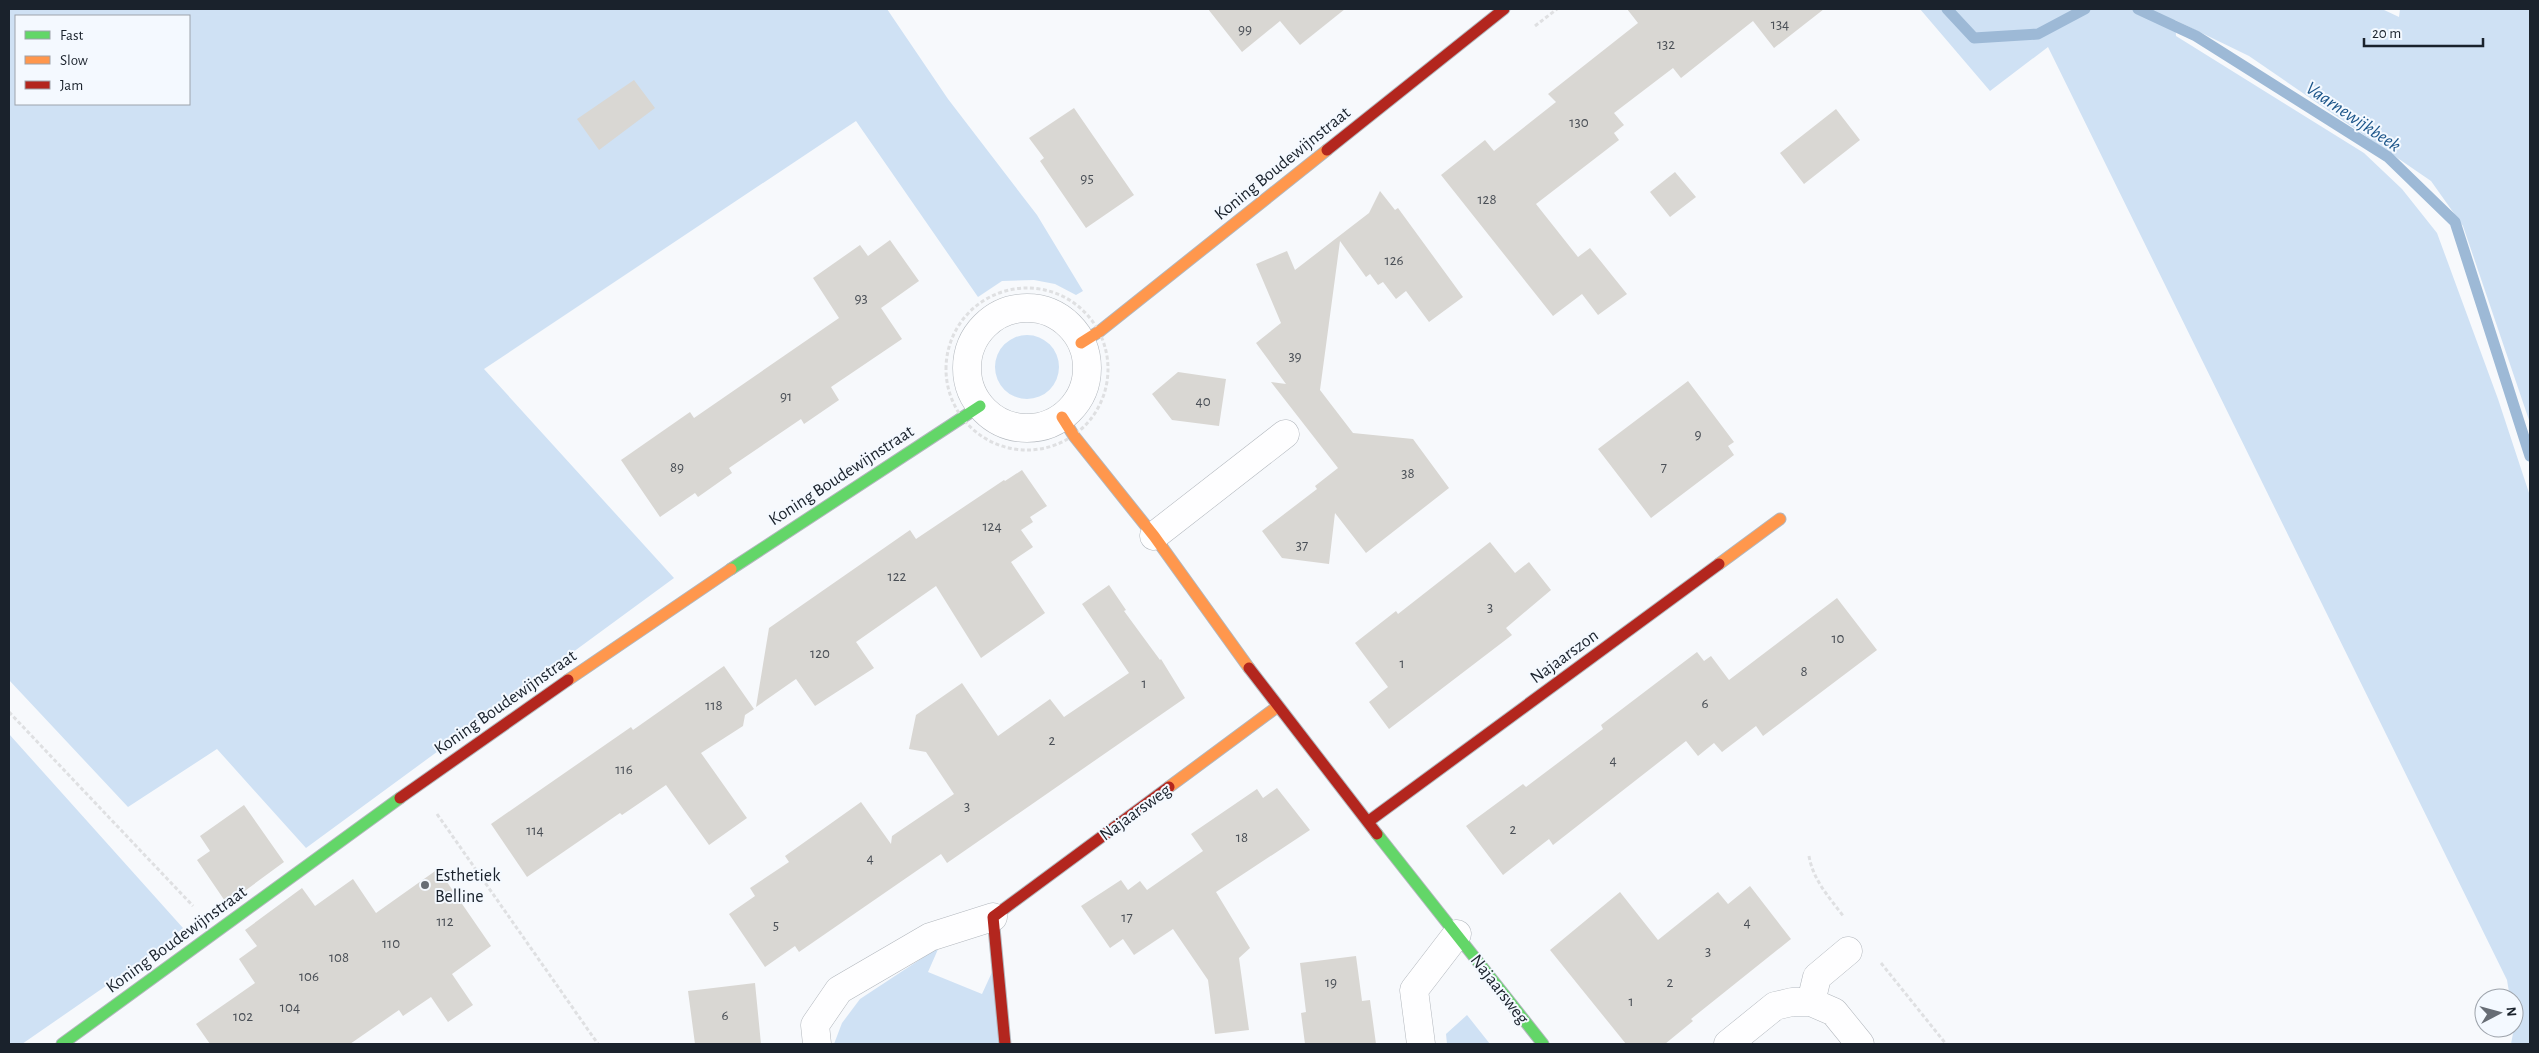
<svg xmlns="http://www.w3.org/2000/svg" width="2539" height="1053" font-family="'Alegreya Sans',sans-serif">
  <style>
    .green { fill: #cfe1f4; fill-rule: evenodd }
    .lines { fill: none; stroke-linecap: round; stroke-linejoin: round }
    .stream { stroke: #9db9d6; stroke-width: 11 }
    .building { fill: #d9d7d3 }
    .street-casing { stroke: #b2b7bd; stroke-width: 29 }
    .fast-casing { stroke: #b2b7bd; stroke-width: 13 }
    .slow-casing { stroke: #b2b7bd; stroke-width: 13 }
    .jam-casing { stroke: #b2b7bd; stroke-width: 13 }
    .path { stroke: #dfe0e2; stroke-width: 3; stroke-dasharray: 4 2.5; stroke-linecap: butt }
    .street { stroke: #fefeff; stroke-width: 28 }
    .fast { stroke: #63d668; stroke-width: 11 }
    .slow { stroke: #ff974d; stroke-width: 11 }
    .jam { stroke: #b3261e; stroke-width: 11 }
    .poi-dot { fill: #676d75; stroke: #f4f9ff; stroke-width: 2 }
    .labels { text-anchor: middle; stroke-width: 4; stroke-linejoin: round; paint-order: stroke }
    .number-label { font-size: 15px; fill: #4a4f56 }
    .street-label { font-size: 18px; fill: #1a222c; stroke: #f4f9ff }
    .poi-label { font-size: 18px; fill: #1a222c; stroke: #f4f9ff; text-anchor: start }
    .water-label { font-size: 19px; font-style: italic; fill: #1d568a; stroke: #f4f9ff }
  </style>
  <rect width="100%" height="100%" fill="#f7f9fc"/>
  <path class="green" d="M 9,9 L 887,9 L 948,99 L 1037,215 L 1083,291 L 1076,295 L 1055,284 L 1034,280 L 1002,281 L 978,297 L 856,121 L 484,369 L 674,578 L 306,848 L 217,749 L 128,807 L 9,680 ZM 16,16 L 189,16 L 189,104 L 16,104 Z
    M 1920,9 L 2382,9 L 2399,17 L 2400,9 L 2530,9 L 2530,423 L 2463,226 L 2431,181 L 2249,56 L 2175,20 L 2176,36 L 2364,153 L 2402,189 L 2437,233 L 2498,399 L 2530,496 L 2530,1044 L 2511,1044 L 2514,1028 L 2514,998 L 2510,998 L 2507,980 L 2048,47 L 1990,91 Z
    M995 367a32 32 0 1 1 64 0a32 32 0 1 1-64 0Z
    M 9,734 L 183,928 L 155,952 L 22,1044 L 9,1044 Z
    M 939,947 L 928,972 L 982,994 L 993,970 L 1002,1044 L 834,1044 L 842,1023 L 860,999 Z
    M 1467,1015 L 1490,1044 L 1447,1044 L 1446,1034 Z"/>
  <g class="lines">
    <path class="stream" d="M 1947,9 L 1974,38 L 2038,34 L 2085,9
      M 2138,9 L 2196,36 L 2388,157 L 2455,222 L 2530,456"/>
  </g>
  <path class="building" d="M 1208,9 L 1345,9 L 1300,45 L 1280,21 L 1242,52 Z
    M 1627,9 L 1824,9 L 1774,48 L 1753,21 L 1681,78 L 1673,68 L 1614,113 L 1624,125 L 1614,133 L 1619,140 L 1536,204 L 1578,257 L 1590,248 L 1627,294 L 1598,315 L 1582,294 L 1553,316 L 1441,175 L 1485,140 L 1494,151 L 1556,102 L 1548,94 L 1638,23 Z
    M 634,80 L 655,108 L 599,150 L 577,119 Z
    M 1074,108 L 1134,195 L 1086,228 L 1040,161 L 1044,158 L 1029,138 Z
    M 1836,109 L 1860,140 L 1804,184 L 1780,153 Z
    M 1675,172 L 1696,197 L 1670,217 L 1650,192 Z
    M 1380,191 L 1395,210 L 1398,208 L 1463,297 L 1429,322 L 1406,291 L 1396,299 L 1383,282 L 1378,285 L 1370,274 L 1366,277 L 1340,241 L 1320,390 L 1353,433 L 1413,439 L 1449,488 L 1366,553 L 1335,513 L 1329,564 L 1282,558 L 1262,531 L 1317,489 L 1315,486 L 1338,468 L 1271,382 L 1286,384 L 1256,343 L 1281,323 L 1256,264 L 1287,251 L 1295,270 L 1369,213 Z
    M 890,240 L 919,281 L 881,308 L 902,339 L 831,387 L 839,400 L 804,424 L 801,419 L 729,468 L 732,473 L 698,497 L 695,493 L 660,517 L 621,460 L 690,412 L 694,418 L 839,318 L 813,278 L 860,245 L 868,256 Z
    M 1178,372 L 1226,379 L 1219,426 L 1172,420 L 1152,394 Z
    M 1688,381 L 1734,442 L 1728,446 L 1734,455 L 1651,518 L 1598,449 Z
    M 1022,470 L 1047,506 L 1030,517 L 1033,522 L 1021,530 L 1033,547 L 1011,562 L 1045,613 L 981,658 L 936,586 L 856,642 L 874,668 L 815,706 L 796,679 L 756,707 L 769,628 L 910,530 L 916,539 L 1004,480 L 1005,481 Z
    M 1490,542 L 1515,573 L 1529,562 L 1551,590 L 1506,628 L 1512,635 L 1389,729 L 1369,702 L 1388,687 L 1355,643 L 1396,611 L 1398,614 Z
    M 1109,585 L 1126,610 L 1124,611 L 1160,660 L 1161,659 L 1185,698 L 947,863 L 941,854 L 799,952 L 795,946 L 765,967 L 729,914 L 755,896 L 750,888 L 789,862 L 785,856 L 861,802 L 891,844 L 892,836 L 954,794 L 926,752 L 909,749 L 916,715 L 962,683 L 998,736 L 1050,699 L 1064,717 L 1129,673 L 1082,604 Z
    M 1837,598 L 1877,650 L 1763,736 L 1756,726 L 1722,752 L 1714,743 L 1698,756 L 1686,741 L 1553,845 L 1549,839 L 1503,875 L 1466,826 L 1523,784 L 1526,787 L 1603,729 L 1601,725 L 1697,652 L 1704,661 L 1711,656 L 1729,680 Z
    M 724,666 L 754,709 L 745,715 L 743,726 L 701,753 L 747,818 L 709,845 L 666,785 L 622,815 L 620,813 L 527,877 L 491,824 L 631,727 L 633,730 Z
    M 1277,788 L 1310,830 L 1216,892 L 1250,948 L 1239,958 L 1249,1030 L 1215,1034 L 1208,980 L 1173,929 L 1134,955 L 1123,939 L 1110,948 L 1081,906 L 1121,880 L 1128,890 L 1140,881 L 1147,890 L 1203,851 L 1191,834 L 1257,789 L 1263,798 Z
    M 244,805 L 284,862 L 227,904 L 197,860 L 210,851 L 200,836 Z
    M 438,869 L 491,946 L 452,974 L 473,1005 L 448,1022 L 431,997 L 403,1016 L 399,1010 L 350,1044 L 210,1044 L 196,1024 L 255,983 L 239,959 L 257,946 L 245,930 L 302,888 L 315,906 L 353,879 L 376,913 Z
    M 1750,886 L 1791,939 L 1691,1019 L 1693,1021 L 1665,1044 L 1626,1044 L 1550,950 L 1620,892 L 1658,940 L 1718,892 L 1728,904 Z
    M 1356,956 L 1362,1001 L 1370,1000 L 1376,1044 L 1305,1044 L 1301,1013 L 1306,1012 L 1300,963 Z
    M 755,983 L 761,1044 L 695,1044 L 688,991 Z"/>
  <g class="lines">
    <g class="street-casing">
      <path id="street" d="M967 368a60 60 0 1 1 120 0a60 60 0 1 1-120 0Z
        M 1154,536 L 1285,434
        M 1811,1002 L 1817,977 L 1848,951
        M 817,1044 L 815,1025 L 839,990 L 930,937 L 993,917
        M 1421,1044 L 1414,990 L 1457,934
        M 1728,1044 L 1775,1006 L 1792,1002 L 1811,1002 L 1834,1012 L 1860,1044"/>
    </g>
    <g class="fast-casing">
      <path id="fast" d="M 731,569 L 980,406
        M 1377,834 L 1543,1044
        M 62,1044 L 400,798"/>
    </g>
    <g class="slow-casing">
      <path id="slow" d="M 1081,343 L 1100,331 L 1327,150
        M 1062,417 L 1074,436 L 1154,536 L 1249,668
        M 1719,564 L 1780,519
        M 568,680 L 731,569
        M 1169,787 L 1277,707"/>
    </g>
    <g class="jam-casing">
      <path id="jam" d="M 1327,150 L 1504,9
        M 1249,668 L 1377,834
        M 400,798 L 568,680
        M 1369,821 L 1719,564
        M 1005,1044 L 993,917 L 1169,787"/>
    </g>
    <path class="path" d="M 1535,26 L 1557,9
      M946 369a81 81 0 1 1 162 0a81 81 0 1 1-162 0Z
      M 9,712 L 193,906
      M 437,814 L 598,1044
      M 1809,856 C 1813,880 1829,897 1844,917
      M 1881,963 L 1946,1044"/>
    <use href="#street" class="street"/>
    <use href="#fast" class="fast"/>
    <use href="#slow" class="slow"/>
    <use href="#jam" class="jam"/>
  </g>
  <circle class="poi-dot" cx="425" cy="885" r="5"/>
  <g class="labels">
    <g class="number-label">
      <text x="1780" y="29">134</text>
      <text x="1245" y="34">99</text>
      <text x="1666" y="49">132</text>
      <text x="1579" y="127">130</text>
      <text x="1087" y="183">95</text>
      <text x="1487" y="204">128</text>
      <text x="1394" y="265">126</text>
      <text x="861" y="303">93</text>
      <text x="1295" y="361">39</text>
      <text x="786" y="401">91</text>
      <text x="1203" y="406">40</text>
      <text x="1698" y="439">9</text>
      <text x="677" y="472">89</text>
      <text x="1664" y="472">7</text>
      <text x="1408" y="478">38</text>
      <text x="992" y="531">124</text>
      <text x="1302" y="550">37</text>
      <text x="897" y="581">122</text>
      <text x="1490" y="612">3</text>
      <text x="1838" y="643">10</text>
      <text x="820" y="658">120</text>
      <text x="1402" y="668">1</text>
      <text x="1804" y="676">8</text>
      <text x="1144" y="688">1</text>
      <text x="1705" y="708">6</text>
      <text x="714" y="710">118</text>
      <text x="1052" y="745">2</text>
      <text x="1613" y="765">4</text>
      <text x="624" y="774">116</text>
      <text x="967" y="811">3</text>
      <text x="1513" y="834">2</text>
      <text x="535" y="835">114</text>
      <text x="1242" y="842">18</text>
      <text x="870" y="863">4</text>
      <text x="1127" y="922">17</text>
      <text x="445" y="926">112</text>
      <text x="1747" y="927">4</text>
      <text x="776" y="930">5</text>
      <text x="391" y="948">110</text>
      <text x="1708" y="956">3</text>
      <text x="339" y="962">108</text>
      <text x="309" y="981">106</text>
      <text x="1331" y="987">19</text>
      <text x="1670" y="987">2</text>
      <text x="1631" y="1006">1</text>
      <text x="290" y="1012">104</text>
      <text x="725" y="1020">6</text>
      <text x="243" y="1021">102</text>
    </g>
    <g class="street-label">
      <text transform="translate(1282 163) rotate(-39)" y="6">Koning Boudewijnstraat</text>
      <text transform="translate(841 475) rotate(-33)" y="6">Koning Boudewijnstraat</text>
      <text transform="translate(1564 656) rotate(-36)" y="6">Najaarszon</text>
      <text transform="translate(505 702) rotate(-35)" y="6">Koning Boudewijnstraat</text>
      <text transform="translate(1135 812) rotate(-36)" y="6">Najaarsweg</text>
      <text transform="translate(176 939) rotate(-36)" y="6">Koning Boudewijnstraat</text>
      <text transform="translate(1500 989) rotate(52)" y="6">Najaarsweg</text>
    </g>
    <g class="poi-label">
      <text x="435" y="881">Esthetiek<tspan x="435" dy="21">Belline</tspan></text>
    </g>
    <g class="water-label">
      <text transform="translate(2354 116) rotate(34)" y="7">Vaarnewijkbeek</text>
    </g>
  </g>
  <rect width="2539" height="1053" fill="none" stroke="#1a222c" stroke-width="20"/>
  <rect x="15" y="15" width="175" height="90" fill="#f4f9ff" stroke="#9da3ab"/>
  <rect x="25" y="31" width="25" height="8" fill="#63d668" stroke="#9da3ab"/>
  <text x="60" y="40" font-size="15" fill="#1a222c">Fast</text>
  <rect x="25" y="56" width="25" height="8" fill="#ff974d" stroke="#9da3ab"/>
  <text x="60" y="65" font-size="15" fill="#1a222c">Slow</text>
  <rect x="25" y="81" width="25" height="8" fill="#b3261e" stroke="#9da3ab"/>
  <text x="60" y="90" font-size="15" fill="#1a222c">Jam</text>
  <g transform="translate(2499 1013) rotate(84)"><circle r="24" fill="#f4f9ff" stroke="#9da3ab"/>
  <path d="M0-4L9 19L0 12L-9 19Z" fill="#676d75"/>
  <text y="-8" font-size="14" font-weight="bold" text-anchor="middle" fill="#1a222c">N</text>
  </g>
  <path d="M2364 38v8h119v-8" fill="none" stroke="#1a222c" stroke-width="2.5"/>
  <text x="2372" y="38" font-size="15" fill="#1a222c" stroke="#f4f9ff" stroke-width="4" paint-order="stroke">20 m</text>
</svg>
